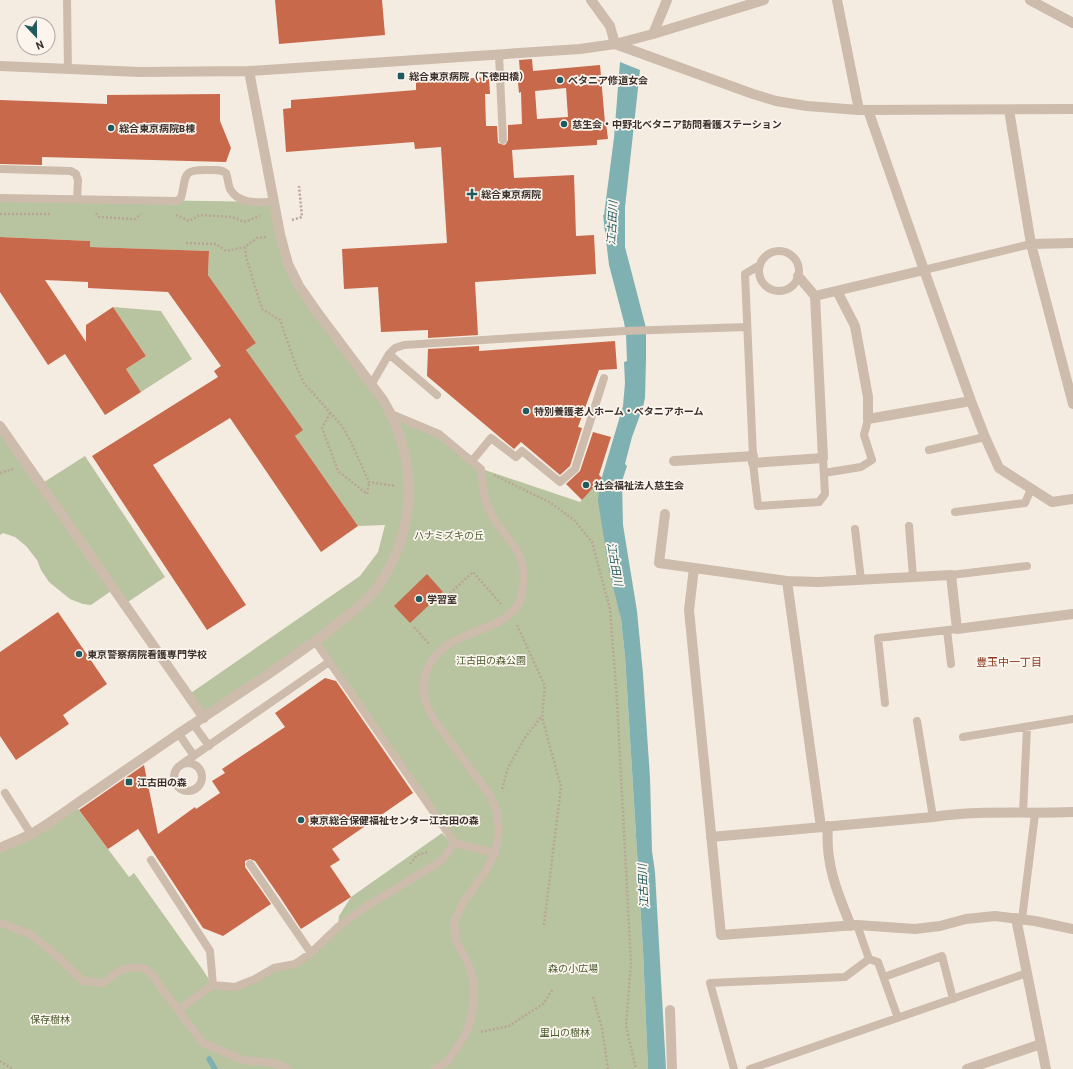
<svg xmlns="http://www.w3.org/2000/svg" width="1073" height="1069" font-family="Barlow,'Noto Sans JP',sans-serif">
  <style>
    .green { fill: #b8c4a0 }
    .water { fill: #7fb0b2 }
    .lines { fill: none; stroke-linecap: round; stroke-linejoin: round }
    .stream { stroke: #7fb0b2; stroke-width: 5.5 }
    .building { fill: #c8694b; fill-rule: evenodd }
    .path { stroke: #b9a596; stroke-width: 2.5; stroke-dasharray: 2 2; stroke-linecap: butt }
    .service { stroke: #cdbbac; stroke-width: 8 }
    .pedestrian { stroke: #cdbbac; stroke-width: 10 }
    .minor { stroke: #cdbbac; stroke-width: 10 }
    .tertiary { stroke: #cdbbac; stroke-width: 10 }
    .poi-dot { fill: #1f5a5e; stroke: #fbf5ee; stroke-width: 1.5 }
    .labels { text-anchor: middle; stroke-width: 3.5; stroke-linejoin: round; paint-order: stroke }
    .poi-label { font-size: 10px; font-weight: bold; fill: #3b302b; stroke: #fbf5ee; text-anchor: start }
    .park-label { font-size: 10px; fill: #4a5a2e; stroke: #fbf5ee }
    .water-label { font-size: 11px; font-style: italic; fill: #1f5a5e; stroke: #fbf5ee }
    .neighbourhood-label { font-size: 11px; fill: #8c3b22; stroke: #fbf5ee }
  </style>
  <rect width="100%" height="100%" fill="#f4ebe1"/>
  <path class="green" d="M 0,198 L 274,202 L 288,264 L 391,414 L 439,434 L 482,469 L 580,502 L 602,478 L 599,487 L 621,619 L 625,656 L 643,950 L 648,1069 L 0,1069 L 0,848 L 75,805 L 129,877 L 134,873 L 203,970 L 213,986 L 235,987 L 295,964 L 338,927 L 339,916 L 351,897 L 442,833 L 453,845 L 315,641 L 204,718 L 188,695 L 360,576 L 378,552 L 385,525 L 358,526 L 295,436 L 302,430 L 246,350 L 256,343 L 208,275 L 209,251 L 90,247 L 90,241 L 0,237 Z
    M 113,307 L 161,311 L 192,359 L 141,392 L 126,369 L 146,356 Z
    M 0,426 L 41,484 L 85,456 L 165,577 L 125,604 L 114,589 L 91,605 L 83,604 L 70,599 L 49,582 L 41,570 L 37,560 L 26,546 L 15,537 L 3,533 L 0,535 Z"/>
  <path class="water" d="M 620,62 L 640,70 L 625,207 L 625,247 L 646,328 L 646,360 L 645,398 L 643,407 L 632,437 L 625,464 L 627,466 L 622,481 L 623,525 L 637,611 L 643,674 L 650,778 L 652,851 L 655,872 L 666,1069 L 648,1069 L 643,950 L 625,656 L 621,619 L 609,570 L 598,501 L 599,487 L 623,406 L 625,383 L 624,362 L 627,361 L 626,334 L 624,322 L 609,265 L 603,215 L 604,215 L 614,138 Z"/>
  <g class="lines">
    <path class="stream" d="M 209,1059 L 215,1069"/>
  </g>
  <path class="building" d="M 275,0 L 382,0 L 385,35 L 279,44 Z
    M 532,59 L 533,71 L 600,65 L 605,123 L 606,123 L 608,139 L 597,140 L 597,145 L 512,150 L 514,178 L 574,175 L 576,236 L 594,235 L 596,274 L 475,282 L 478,335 L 428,338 L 428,330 L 381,332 L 378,287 L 344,289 L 342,249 L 447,243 L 441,147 L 415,149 L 414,142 L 286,152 L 283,109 L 291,108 L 291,100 L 416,90 L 416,82 L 489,77 L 490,94 L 485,94 L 486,126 L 497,126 L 498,143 L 504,145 L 506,144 L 508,140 L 508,125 L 522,124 L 521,92 L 519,93 L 517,72 L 520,72 L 519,60 ZM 566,88 L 568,117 L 537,119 L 535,91 Z
    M 220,94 L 220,121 L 231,148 L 226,162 L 42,157 L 42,165 L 0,164 L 0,100 L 107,104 L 107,95 Z
    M 0,237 L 90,241 L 90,247 L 209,251 L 208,275 L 256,343 L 246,350 L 303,430 L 295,436 L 358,526 L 321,552 L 230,418 L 153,465 L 246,605 L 207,630 L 92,456 L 218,377 L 214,371 L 221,366 L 168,292 L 88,288 L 88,282 L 45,280 L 86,342 L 86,325 L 113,307 L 146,356 L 126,369 L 141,392 L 105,415 L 65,354 L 48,365 L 0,292 Z
    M 615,341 L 617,369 L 599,370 L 578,427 L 582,428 L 570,466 L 560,475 L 521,442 L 514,449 L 427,376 L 428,349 L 479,346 L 479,351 Z
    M 593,432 L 611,437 L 599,475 L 602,478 L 582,500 L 566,484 L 580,471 Z
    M 427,574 L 443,592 L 410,623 L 394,606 Z
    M 58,612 L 107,684 L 63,715 L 69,724 L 16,760 L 0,736 L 0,652 Z
    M 325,678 L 336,681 L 413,793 L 332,849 L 340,860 L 330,866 L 351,897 L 301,929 L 280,897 L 255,861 L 250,859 L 245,861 L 245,867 L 271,904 L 223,936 L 203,928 L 138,829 L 108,849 L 79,810 L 144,765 L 158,834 L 195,807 L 196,809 L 220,793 L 212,781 L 225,773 L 222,769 L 285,727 L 275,713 Z"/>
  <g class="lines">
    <path class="path" d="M 96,213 L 99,217 L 135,219 L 141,214
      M 0,214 L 52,214
      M 176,215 L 179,216 L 189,221 L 200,215 L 232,217 L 244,222 L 260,216
      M 292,220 L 302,217 L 299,186
      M 266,237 L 257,238 L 245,247 L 246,257 L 262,309 L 280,320 L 296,366 L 304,383 L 342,426 L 351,442 L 369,482 L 395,486
      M 186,243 L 216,244 L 226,251 L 245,247
      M 330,413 L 322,428 L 338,471 L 367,494 L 369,482
      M 0,473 L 13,469
      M 494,475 L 551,503 L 574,520 L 592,542 L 610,609 L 617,700 L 631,964 L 626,1026 L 636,1069
      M 447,596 L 473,572 L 502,605
      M 517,625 L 545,686 L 542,717 L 561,787 L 544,925
      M 414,627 L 429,644
      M 502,789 L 508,768 L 524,739 L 541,717
      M 410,864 L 417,855 L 428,852
      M 593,997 L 602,1028 L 608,1069
      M 481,1032 L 509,1026 L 543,1004 L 553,989
      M 0,1061 L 13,1069"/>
    <path class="service" d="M 67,0 L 68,70
      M 499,55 L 503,140
      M 0,169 L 71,171 L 76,174 L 78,180 L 77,199
      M 0,198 L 177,201 L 181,198 C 187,177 180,169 208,170 C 215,170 221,169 226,173 C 228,178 228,184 230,189 C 239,205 258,202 274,202
      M759 271a20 20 0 1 1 40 0a20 20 0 1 1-40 0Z
      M 924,270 L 1031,244
      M 389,354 L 437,395
      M 371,385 L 389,354 L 395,348 L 404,345 L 624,331 L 747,327
      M 391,414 L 439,434 L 481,469 C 483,485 483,499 491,513 C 504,539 527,549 523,583 C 523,590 522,598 518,604 C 501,636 438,628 425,675 C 421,693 426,706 435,721 L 490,795 L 497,812 L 499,832 L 495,853 L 485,872 L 463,903 L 454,922 L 456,941 L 469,965 L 474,983 L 474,999 L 471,1019 L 465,1035 L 447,1062 L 435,1069
      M 929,450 L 985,437
      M 753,456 L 745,274 L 760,265
      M 472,461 L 491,438 L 516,457 L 522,451 L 560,482 L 575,469 L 604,378
      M 753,463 L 758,506 L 819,502 L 825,494 L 823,458
      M 824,473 L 861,467 L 872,460 L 864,435 L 868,419
      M 955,512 L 1025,503 L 1031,489
      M 909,526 L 913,577
      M 855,529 L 861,580
      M 951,575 L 1027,566
      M 947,630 L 951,664
      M 885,703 L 878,638 L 957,629
      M 917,721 L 933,817
      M 194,725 L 209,746
      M 179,734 L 194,756
      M 963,737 L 1073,719
      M174 777a14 14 0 1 1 28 0a14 14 0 1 1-28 0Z
      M 182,764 L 329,662
      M 5,793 L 31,834
      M 1023,813 L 1027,727
      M 455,843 L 495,853
      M 151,860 L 210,951 L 213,985
      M 250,864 L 311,953
      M 1022,919 L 1035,814
      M 0,923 L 30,934 L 57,956 L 83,981 L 103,983 C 109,979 117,971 124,969 C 138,965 151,968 157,982 L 203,1043 L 243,1060 L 275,1063 L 288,1069
      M 869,959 L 878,962 L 898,1018
      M 884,977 L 942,956 L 953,999
      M 178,1010 L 213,985 L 235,987 L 255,979 L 274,968 L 295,964 L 311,953 L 338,927 L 364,908 L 441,861 L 455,843 L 315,641
      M 734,1069 L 710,983 L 845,977 L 869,959 L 857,925
      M 750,1069 L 1027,973"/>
    <path class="pedestrian" d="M 653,34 L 667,0"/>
    <path class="minor" d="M 591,0 L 610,26 L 615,44
      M 837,0 L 859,110
      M 868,110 L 924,270 L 971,401 L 985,437 L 999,468 L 1052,502 L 1073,499
      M 1009,110 L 1031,244 L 1073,404
      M 1031,244 L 1073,243
      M 798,276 L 815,296 L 924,270
      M 837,291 L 855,326 L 868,397 L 868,419 L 971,401
      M 674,461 L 753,456 L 753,463 L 823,458 L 815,296
      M 665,514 L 659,563 L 787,581 L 818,582 L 951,575 L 957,629 L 1073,614
      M 694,568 L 689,610 L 721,935 L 857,925 L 915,929 L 940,926 L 966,919 L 995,916 L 1035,921 L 1073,929
      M 787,581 L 821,827
      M 828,826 C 825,864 837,892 851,926
      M 711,837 L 933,817 C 979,810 1026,814 1073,812
      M 1016,918 L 1046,1069
      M 670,1010 L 672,1069
      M 967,1069 L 1041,1044"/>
    <path class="tertiary" d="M 1030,0 L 1073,23
      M 615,44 L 753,94 L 776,101 L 807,106 L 859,110 L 1073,109
      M 0,66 L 140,72 L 249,71 L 580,49 L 615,44 L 653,34 L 764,0
      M 0,426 L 204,718
      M 0,848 C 11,843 22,839 33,833 C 52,822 70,808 88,796 C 118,775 148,755 178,734 C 229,700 282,667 331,629 C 349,614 369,601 381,582 C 418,525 417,457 383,400 L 320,316 L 299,286 L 288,264 L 280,234 L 249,71"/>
  </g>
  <g class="poi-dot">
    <rect x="397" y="72" width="8" height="8" rx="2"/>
    <circle cx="560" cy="80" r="4"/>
    <circle cx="564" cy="124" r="4"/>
    <circle cx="111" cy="128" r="4"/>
    <path d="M470 188h4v4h4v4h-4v4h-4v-4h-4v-4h4z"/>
    <circle cx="526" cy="411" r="4"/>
    <circle cx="586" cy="485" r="4"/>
    <circle cx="419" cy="599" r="4"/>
    <circle cx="79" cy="654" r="4"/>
    <rect x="125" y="778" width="8" height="8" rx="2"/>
    <circle cx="301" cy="820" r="4"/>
  </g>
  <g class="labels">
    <g class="poi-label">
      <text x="409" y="80">総合東京病院（下徳田橋）</text>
      <text x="568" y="84">ベタニア修道女会</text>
      <text x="572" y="128">慈生会・中野北ベタニア訪問看護ステーション</text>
      <text x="119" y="132">総合東京病院B棟</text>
      <text x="481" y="198">総合東京病院</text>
      <text x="534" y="415">特別養護老人ホーム・ベタニアホーム</text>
      <text x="594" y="489">社会福祉法人慈生会</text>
      <text x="427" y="603">学習室</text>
      <text x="87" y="658">東京警察病院看護専門学校</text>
      <text x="137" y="786">江古田の森</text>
      <text x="309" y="824">東京総合保健福祉センター江古田の森</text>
    </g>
    <g class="park-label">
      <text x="449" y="539">ハナミズキの丘</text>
      <text x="491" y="664">江古田の森公園</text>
      <text x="573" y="972">森の小広場</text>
      <text x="50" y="1023">保存樹林</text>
      <text x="565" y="1036">里山の樹林</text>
    </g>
    <g class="water-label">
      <text transform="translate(612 223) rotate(-87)" y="4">江古田川</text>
      <text transform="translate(615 564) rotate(80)" y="4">江古田川</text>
      <text transform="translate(643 886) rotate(-93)" y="4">江古田川</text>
    </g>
    <g class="neighbourhood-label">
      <text x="1009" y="666">豊玉中一丁目</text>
    </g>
  </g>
  <g transform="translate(36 36) rotate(158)"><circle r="19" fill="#fbf5ee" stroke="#aea6a0"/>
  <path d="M0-3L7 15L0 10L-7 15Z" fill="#1f5a5e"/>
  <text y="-6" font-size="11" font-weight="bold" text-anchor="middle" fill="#3b302b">N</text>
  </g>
</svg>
